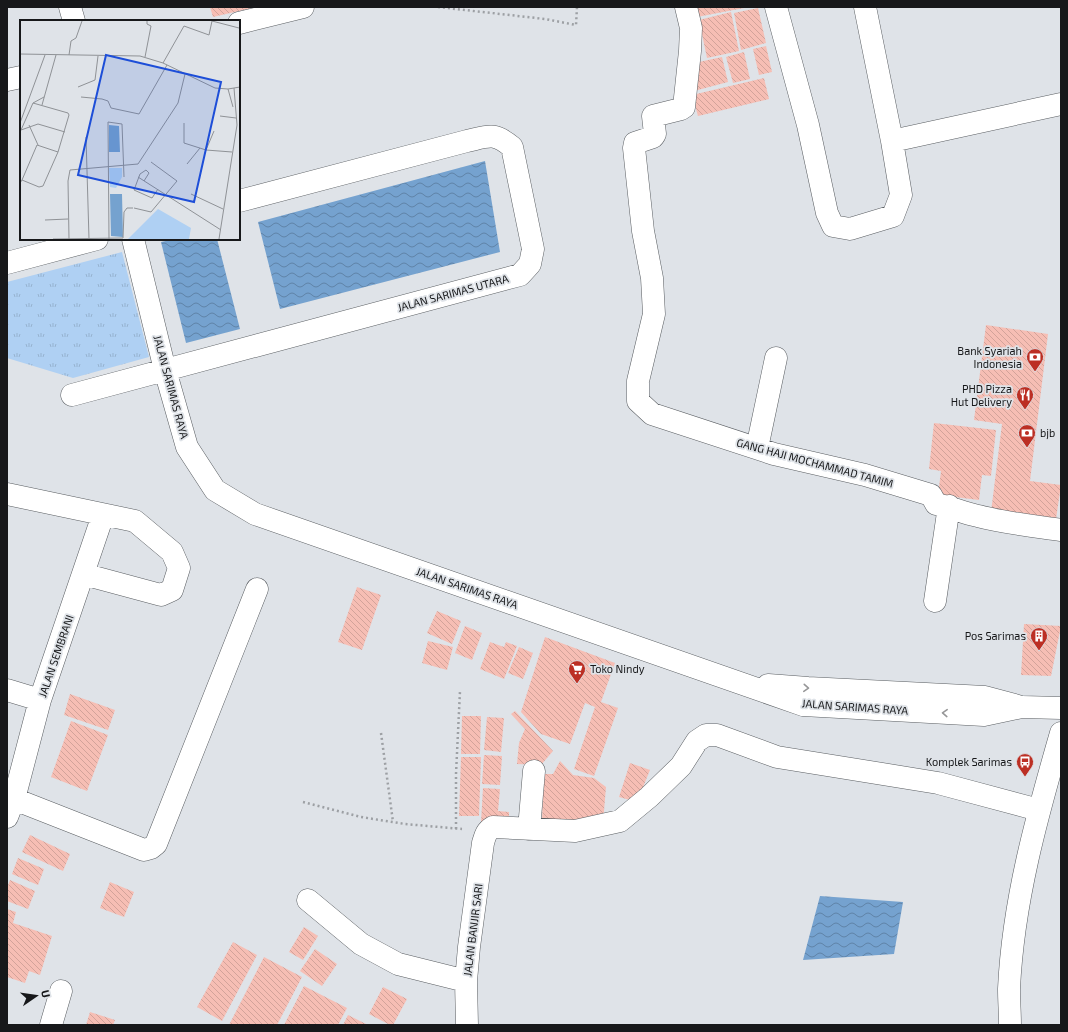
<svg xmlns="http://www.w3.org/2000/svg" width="1068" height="1032" font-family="'Exo 2',sans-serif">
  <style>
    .park { fill: url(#park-tufts) }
    .water { fill: url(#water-waves) }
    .building { fill: url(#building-back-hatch) }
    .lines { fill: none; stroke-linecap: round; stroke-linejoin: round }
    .minor-casing { stroke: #5a5e62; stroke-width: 23 }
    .highway-casing { stroke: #5a5e62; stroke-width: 23 }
    .path { stroke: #9da0a4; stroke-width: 2.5; stroke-dasharray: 2 3; stroke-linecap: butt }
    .minor { stroke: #fff; stroke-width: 22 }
    .highway { stroke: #fff; stroke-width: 22 }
    .oneway { stroke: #979798 }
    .labels { text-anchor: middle; stroke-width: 3.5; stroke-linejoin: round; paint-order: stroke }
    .street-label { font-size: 11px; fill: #17181a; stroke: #dfe3e8 }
    .poi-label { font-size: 11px; fill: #17181a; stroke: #dfe3e8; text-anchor: end }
    .inset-road { fill: none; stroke: #8f9296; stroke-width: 1 }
    .view { fill: #1d4ed8; fill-opacity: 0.15; stroke: #1d4ed8; stroke-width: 2 }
    .inset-edge { fill: none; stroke: #17181a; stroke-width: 2 }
  </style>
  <defs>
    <pattern id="park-tufts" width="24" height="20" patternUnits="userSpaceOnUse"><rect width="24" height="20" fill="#afd0f3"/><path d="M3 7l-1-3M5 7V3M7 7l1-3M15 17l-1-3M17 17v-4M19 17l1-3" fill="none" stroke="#96b2d0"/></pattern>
    <pattern id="water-waves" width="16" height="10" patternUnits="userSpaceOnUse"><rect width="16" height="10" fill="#75a2cf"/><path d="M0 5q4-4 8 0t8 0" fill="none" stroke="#5f83a7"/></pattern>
    <pattern id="building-back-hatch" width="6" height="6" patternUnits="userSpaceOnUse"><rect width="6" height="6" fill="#f6beb4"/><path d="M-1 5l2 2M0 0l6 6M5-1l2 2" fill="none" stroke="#d2a39a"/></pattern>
  </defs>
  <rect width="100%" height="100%" fill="#dfe3e8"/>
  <path class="park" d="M 122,252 L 149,357 L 73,378 L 7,358 L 7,282 Z"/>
  <path class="water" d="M 485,161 L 500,252 L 280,309 L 258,222 Z
    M 175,239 L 217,239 L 240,329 L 186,343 L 161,242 Z
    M 820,896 L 903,902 L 894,954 L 803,960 Z"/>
  <path class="building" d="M 210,7 L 251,7 L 252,8 L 213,17 Z
    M 695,7 L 744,7 L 744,8 L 697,17 Z
    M 758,8 L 766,43 L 741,50 L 734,13 Z
    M 731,12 L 739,51 L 707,58 L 699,20 Z
    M 766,46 L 772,72 L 759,75 L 753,49 Z
    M 744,52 L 750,79 L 733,83 L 726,57 Z
    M 722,57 L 728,82 L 694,91 L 699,62 Z
    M 764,78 L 769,99 L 698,116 L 692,95 Z
    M 986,325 L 1048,334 L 1030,481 L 1061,485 L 1056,519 L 991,512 L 1002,424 L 974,420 Z
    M 934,423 L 996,430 L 991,476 L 982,475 L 979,500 L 938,495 L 941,471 L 929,469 Z
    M 357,587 L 381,595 L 362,650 L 338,642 Z
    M 437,611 L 461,621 L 452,644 L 427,633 Z
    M 1024,624 L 1061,626 L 1051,676 L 1021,675 Z
    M 465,626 L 482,633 L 472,660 L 455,653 Z
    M 545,637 L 615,663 L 601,702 L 618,708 L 594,776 L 574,769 L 595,707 L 585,703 L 570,744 L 541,734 L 521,712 Z
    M 428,641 L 453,647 L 447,670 L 422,663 Z
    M 490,642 L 504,647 L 506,642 L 517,646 L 504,679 L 480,669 Z
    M 519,647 L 533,653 L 523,679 L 508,673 Z
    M 70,694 L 115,710 L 108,730 L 64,715 Z
    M 515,711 L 553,751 L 541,765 L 517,764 L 519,743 L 525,729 L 511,714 Z
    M 462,716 L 481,716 L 480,754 L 461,754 Z
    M 487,717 L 504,718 L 501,752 L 484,750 Z
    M 71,721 L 108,735 L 87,791 L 51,777 Z
    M 484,755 L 502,756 L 500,785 L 482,784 Z
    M 461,757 L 481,757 L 479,816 L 459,816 Z
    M 560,761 L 573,775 L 594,778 L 606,787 L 603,823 L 542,826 L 543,774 L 553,774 Z
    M 630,763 L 650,770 L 637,802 L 619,797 Z
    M 483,788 L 500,789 L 498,811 L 509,812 L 509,824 L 481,822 Z
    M 30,835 L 70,854 L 63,871 L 22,852 Z
    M 18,858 L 44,869 L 38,885 L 12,874 Z
    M 10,880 L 35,891 L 28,909 L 7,901 L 7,888 Z
    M 110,882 L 134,892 L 124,917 L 100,908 Z
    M 7,909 L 16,912 L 13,923 L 52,936 L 40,975 L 29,971 L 25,983 L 7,977 Z
    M 304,927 L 318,936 L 303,960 L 289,952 Z
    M 233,942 L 257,955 L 222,1021 L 197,1007 Z
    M 315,949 L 337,964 L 322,986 L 300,971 Z
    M 264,957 L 302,977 L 277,1025 L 229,1025 Z
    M 304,986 L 347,1008 L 338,1025 L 284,1025 Z
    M 383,987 L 407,999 L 393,1025 L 390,1025 L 369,1014 Z
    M 90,1012 L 115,1020 L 113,1025 L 86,1025 Z
    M 348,1015 L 368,1025 L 343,1025 Z"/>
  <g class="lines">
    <g class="minor-casing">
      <path id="minor" d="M 70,7 L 74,21
        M 686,7 L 691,28 L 690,51 L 684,107 L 681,109 L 653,116 L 655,134 L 653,137 L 635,143 L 634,148 L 643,231 L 652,278 L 654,314 L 638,381 L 638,401 L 652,414 L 774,454 L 865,475 L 931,495 L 936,504 C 951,507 963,513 978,516 C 1005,523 1033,526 1061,530
        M 776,7 L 808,125 L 827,213 L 833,226 L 850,229 L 893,216 L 901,195 L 892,141 L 865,7
        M 239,23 L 303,7
        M 7,80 L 21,77
        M 892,141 L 1061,104
        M 133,239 L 165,370 L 187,447 L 215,490 L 255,514 L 803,705 L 984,715 L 1022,707 L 1061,708
        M 7,263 L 97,239
        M 72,395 L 520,275 L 530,264 L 533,249 L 512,147 C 494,132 489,136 467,141 L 239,201
        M 757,448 L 776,358
        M 7,494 L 135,521 L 172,552 L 179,568 L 172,590 L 161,595 L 83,574
        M 935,601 L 949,506
        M 768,685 L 808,688 L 985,697 L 1018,706
        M 7,690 L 40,700
        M 7,795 L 14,799 L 144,850 L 151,848 L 156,844 L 257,589
        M 7,817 L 14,799 L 40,700 L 103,515
        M 529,829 L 534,771
        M 308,900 L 361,944 L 398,964 L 466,981
        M 51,1025 L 61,991
        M 467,1025 L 466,981 L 469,947 L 483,843 C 485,836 486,831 493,827 L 575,831 L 620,821 L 649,797 L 681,766 L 697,741 L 706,735 L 717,735 L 777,757 L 938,783 L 1039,810"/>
    </g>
    <g class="highway-casing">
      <path id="highway" d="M 1010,1025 C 1010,1013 1009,1001 1009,989 C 1013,901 1037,816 1061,733"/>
    </g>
    <path class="path" d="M 438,7 L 545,19 L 576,25 L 577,7
      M 381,733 L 393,822
      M 303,802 L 361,817 L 405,824 L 462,829
      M 456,829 L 456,774 L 460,691"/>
    <use href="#minor" class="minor"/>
    <use href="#highway" class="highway"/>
  </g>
  <defs><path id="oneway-chevron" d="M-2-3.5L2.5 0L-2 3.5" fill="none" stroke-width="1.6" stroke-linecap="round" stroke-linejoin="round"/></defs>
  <g class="oneway">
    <use href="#oneway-chevron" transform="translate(806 688) rotate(4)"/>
    <use href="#oneway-chevron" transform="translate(945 713) rotate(-177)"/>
  </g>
  <defs>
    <g id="bank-pin" transform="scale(0.9)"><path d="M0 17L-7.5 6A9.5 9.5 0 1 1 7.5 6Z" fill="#bc2f24" stroke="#dfe3e8"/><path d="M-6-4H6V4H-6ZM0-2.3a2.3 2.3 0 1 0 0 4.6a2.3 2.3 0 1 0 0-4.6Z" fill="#fff"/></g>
    <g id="restaurant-pin" transform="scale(0.9)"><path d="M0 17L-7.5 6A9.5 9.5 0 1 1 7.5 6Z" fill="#bc2f24" stroke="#dfe3e8"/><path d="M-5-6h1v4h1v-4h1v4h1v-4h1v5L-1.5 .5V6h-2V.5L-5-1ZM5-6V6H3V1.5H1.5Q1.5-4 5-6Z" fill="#fff"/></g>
    <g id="building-pin" transform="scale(0.9)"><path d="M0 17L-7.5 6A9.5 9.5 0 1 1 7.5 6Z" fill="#bc2f24" stroke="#dfe3e8"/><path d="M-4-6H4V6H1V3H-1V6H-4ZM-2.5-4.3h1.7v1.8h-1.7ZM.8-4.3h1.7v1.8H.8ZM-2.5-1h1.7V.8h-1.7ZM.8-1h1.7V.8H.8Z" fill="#fff"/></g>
    <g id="supermarket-pin" transform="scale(0.9)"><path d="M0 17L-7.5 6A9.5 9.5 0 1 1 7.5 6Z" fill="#bc2f24" stroke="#dfe3e8"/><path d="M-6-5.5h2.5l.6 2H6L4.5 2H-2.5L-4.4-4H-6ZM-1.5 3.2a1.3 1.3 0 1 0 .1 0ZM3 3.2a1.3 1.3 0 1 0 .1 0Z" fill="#fff"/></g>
    <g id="bus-pin" transform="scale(0.9)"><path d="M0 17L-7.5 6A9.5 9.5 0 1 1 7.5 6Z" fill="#bc2f24" stroke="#dfe3e8"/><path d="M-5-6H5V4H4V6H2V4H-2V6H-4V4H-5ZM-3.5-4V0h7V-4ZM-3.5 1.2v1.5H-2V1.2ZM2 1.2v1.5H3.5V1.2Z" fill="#fff"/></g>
  </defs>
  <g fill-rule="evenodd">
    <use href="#bank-pin" x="1035" y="357"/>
    <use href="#restaurant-pin" x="1025" y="395"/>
    <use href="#bank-pin" x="1027" y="433"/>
    <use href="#building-pin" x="1039" y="636"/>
    <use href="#supermarket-pin" x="577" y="669"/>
    <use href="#bus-pin" x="1025" y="762"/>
  </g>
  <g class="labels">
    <g class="street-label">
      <text transform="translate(453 293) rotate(-15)" y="4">JALAN SARIMAS UTARA</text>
      <text transform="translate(171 387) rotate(75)" y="4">JALAN SARIMAS RAYA</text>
      <text transform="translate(815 463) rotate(15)" y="4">GANG HAJI MOCHAMMAD TAMIM</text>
      <text transform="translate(467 588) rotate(19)" y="4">JALAN SARIMAS RAYA</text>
      <text transform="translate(56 656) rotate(-71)" y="4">JALAN SEMBRANI</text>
      <text transform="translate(855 707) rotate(4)" y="4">JALAN SARIMAS RAYA</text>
      <text transform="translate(473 930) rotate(-83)" y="4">JALAN BANJIR SARI</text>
    </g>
    <g class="poi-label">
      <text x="1022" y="355">Bank Syariah<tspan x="1022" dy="13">Indonesia</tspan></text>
      <text x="1012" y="393">PHD Pizza<tspan x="1012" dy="13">Hut Delivery</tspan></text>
      <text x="1040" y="437" text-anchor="start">bjb</text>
      <text x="1026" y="640">Pos Sarimas</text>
      <text x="590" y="673" text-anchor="start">Toko Nindy</text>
      <text x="1012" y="766">Komplek Sarimas</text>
    </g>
  </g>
  <g transform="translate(20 20)">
    <rect width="220" height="220" fill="#dfe3e8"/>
    <path d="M 138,189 L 171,208 L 169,219 L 108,219 Z" fill="#afd0f3"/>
    <path d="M 89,148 L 102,148 L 102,157 L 96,168 L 90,167 Z" fill="#afd0f3"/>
    <path d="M 89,105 L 99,106 L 100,132 L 89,132 ZM 90,174 L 102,174 L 103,217 L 91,216 Z" fill="#75a2cf"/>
    <path class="inset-road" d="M 192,1 L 219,8M 0,34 L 120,36 L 143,43 L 195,68 L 208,69 L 220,67M 49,35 L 51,21 L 56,18 L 62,1M 125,37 L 131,6 L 127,4 L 127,1M 143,43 L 164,6 L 189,15 L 192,1M 58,67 L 75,60 L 78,36M 208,69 L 213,87M 61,77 L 82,79 L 88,81 L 91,88 L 119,94 L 147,45M 22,85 L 36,35M 200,96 L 216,98M 0,103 L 25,35M 164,103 L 164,123 L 186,130 L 212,132M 9,105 L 18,125M 1,110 L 18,104 L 45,112M 1,110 L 13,83 L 24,77M 66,117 L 69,219M 186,130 L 194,111M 167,144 L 180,128M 118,157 L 201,210M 2,160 L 17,125 L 38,132M 124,161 L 129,153 L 126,150 L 120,154 L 114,170 L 132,178 L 138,169M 0,163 L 2,160 L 19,167 L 23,166 L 38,132 L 49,95 L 48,93 L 13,83M 171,174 L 203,189M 114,188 L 131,192 L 157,161 L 131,142M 25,200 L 48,199M 33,219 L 103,218 L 104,192 L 107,188 L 113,188M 49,219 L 48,161 L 50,150 L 118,144 L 158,83 L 165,54M 89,219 L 88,102 L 102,104 L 104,157M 199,219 L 217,105 L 214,68"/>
    <path class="view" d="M 86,35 L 201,62 L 174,182 L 58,155 Z"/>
    <rect width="220" height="220" class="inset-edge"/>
  </g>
  <rect width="1068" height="1032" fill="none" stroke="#17181a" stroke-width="16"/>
  <g transform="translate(36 996) rotate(77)" stroke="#dfe3e8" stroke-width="3" paint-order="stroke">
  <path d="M0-3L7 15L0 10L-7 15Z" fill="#17181a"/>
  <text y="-6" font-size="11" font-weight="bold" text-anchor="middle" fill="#17181a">U</text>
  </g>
</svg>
